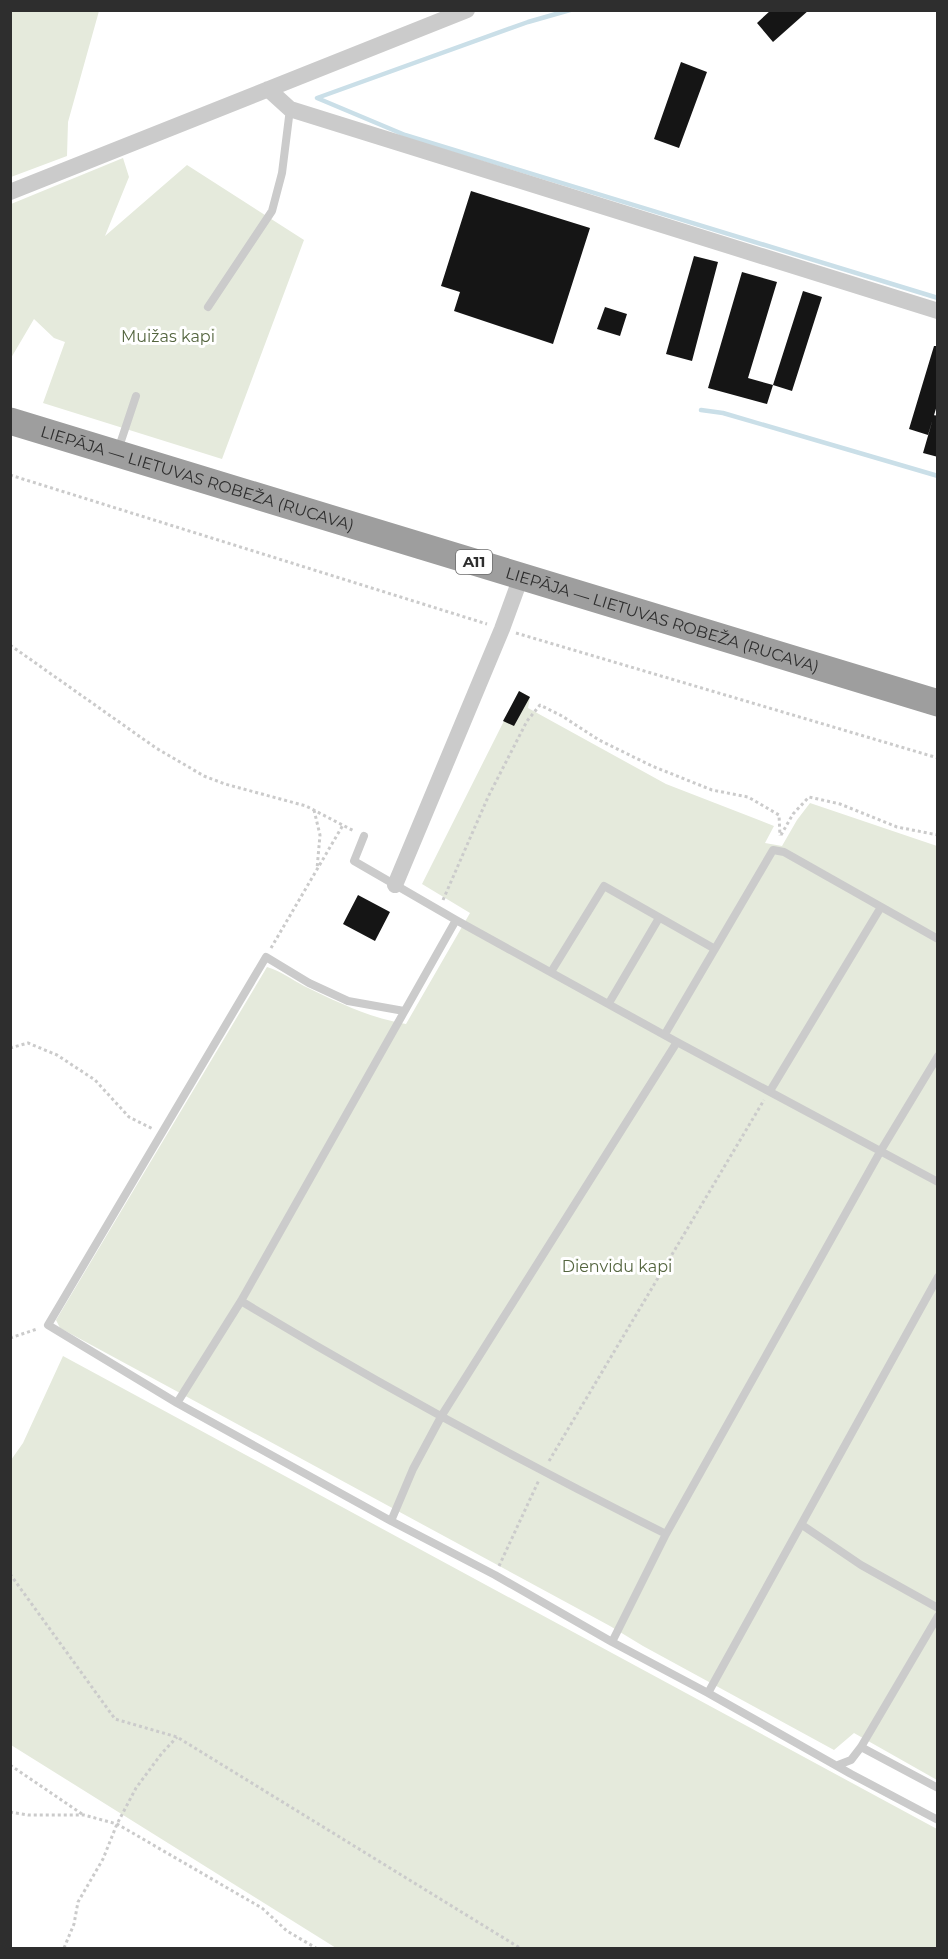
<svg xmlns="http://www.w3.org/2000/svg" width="948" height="1959" font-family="Montserrat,sans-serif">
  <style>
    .green { fill: #e5eadc }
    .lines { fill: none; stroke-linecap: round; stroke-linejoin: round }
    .stream { stroke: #cadfe8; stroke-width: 4.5 }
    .building { fill: #151515 }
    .path { stroke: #cbcbcb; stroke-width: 3; stroke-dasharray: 3 3; stroke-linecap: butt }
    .service { stroke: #cbcbcb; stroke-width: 8 }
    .minor { stroke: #cbcbcb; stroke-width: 16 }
    .trunk { stroke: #9e9e9e; stroke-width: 27 }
    .labels { text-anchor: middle; stroke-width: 6; stroke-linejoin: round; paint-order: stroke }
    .shield { fill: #fff; stroke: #6d6d6d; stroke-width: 1.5 }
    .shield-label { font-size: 15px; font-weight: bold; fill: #2e2e2e }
    .park-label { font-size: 16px; fill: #54653f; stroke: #fff }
    .street-label { font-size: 16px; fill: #2e2e2e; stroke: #fff }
  </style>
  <rect width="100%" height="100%" fill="#fff"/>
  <path class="green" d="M 11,10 L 99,11 L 68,122 L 67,156 L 11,177 Z
    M 123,158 L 129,177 L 105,236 L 187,165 L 304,240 L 222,459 L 43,403 L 65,342 L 54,338 L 34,319 L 11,358 L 11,204 Z
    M 519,691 L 530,697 L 528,708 L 666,784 L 774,826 L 765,843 L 782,846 L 797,820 L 810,803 L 937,846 L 937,1780 L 854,1733 L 834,1750 L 643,1646 L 610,1626 L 60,1328 L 56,1320 L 267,967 C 281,971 291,979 304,986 C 337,1002 370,1018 406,1024 L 470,913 L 422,884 Z
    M 63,1356 L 937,1829 L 937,1948 L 336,1948 L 11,1745 L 11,1460 L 23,1443 Z"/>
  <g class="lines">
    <path class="stream" d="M 570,10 L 528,22 L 317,98 L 405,135 L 938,298
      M 701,410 L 723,413 L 938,476"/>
  </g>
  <path class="building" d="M 771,10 L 809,10 L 773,42 L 757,23 Z
    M 681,62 L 707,72 L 679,148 L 654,139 Z
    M 471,191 L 590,228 L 553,344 L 454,311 L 460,292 L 441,286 Z
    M 694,256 L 718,262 L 692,361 L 666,354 Z
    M 742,272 L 777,282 L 748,378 L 773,385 L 767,404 L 708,388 Z
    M 803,291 L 822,297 L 792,391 L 773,385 Z
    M 605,307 L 627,314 L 620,336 L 597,329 Z
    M 934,346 L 938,346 L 938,402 L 928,435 L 909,429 Z
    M 934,415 L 938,416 L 938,457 L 923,453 Z
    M 519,691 L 530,697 L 514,726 L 503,721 Z
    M 358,895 L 390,912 L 375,941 L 343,924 Z"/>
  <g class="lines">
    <path class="path" d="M 10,475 L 487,624
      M 516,633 L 938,758
      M 10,645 L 156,748 L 204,776 L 225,784 L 306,806 L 354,831
      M 314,810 L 320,835 L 317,869
      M 781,835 L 793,814 L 809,797 L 840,804 L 897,827 L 938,835
      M 443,900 L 488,797 L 527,721 L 540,705 L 562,716 L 599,740 L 652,766 L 712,790 L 748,797 L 779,815 L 780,836
      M 271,948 L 343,825
      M 10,1048 L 28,1043 L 57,1055 L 95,1080 L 129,1117 L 153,1129
      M 10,1338 L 37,1329
      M 549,1461 L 764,1100
      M 499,1566 L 539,1480
      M 10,1574 L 115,1719 L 177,1737 L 520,1948
      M 10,1765 L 82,1814
      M 10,1812 L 28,1815 L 84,1815 L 117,1824 L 262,1908 L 287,1931 L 316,1948
      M 64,1948 L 74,1924 L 78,1902 L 103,1859 L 117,1824 L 136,1788 L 162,1753 L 177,1737"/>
    <path class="service" d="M 208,307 L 272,211 L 282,173 L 290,109
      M 118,450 L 136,396
      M 364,836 L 354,861 L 456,920 L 677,1042 L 938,1182
      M 551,972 L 604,886 L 715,949
      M 609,1003 L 659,918
      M 404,1011 L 348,1001 L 309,983 L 266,957 L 48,1325 L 177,1403 L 391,1521 L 495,1575 L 612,1642 L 708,1693 L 851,1774 L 938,1820
      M 665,1034 L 773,850 L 784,852 L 938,939
      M 770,1091 L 881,907
      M 241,1301 C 380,1385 522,1462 666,1534
      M 177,1403 L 241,1301 L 456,920
      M 391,1521 L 413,1469 L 442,1415 L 677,1042
      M 802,1525 L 861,1565 L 938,1608
      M 612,1642 L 666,1534 L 880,1152 L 938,1056
      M 708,1693 L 938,1277
      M 861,1747 L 938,1788
      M 838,1765 L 851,1760 L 861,1747 L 938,1616"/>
    <path class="minor" d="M 268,89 L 290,109 L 938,311
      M 10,192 L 467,10
      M 395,885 L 502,629 L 521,577"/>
    <path class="trunk" id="s1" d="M 10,421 L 938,703"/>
  </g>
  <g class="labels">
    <rect class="shield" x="456" y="550" width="36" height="24" rx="4.5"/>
    <g class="shield-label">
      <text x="474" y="567">A11</text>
    </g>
    <g class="park-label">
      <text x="168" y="342">Muižas kapi</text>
      <text x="617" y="1272">Dienvidu kapi</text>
    </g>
    <g class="street-label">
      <text dy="6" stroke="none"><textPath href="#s1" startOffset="196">LIEPĀJA — LIETUVAS ROBEŽA (RUCAVA)</textPath></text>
      <text dy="6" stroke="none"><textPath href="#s1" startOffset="682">LIEPĀJA — LIETUVAS ROBEŽA (RUCAVA)</textPath></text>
    </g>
  </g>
  <rect width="948" height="1959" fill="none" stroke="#2e2e2e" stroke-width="24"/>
</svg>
